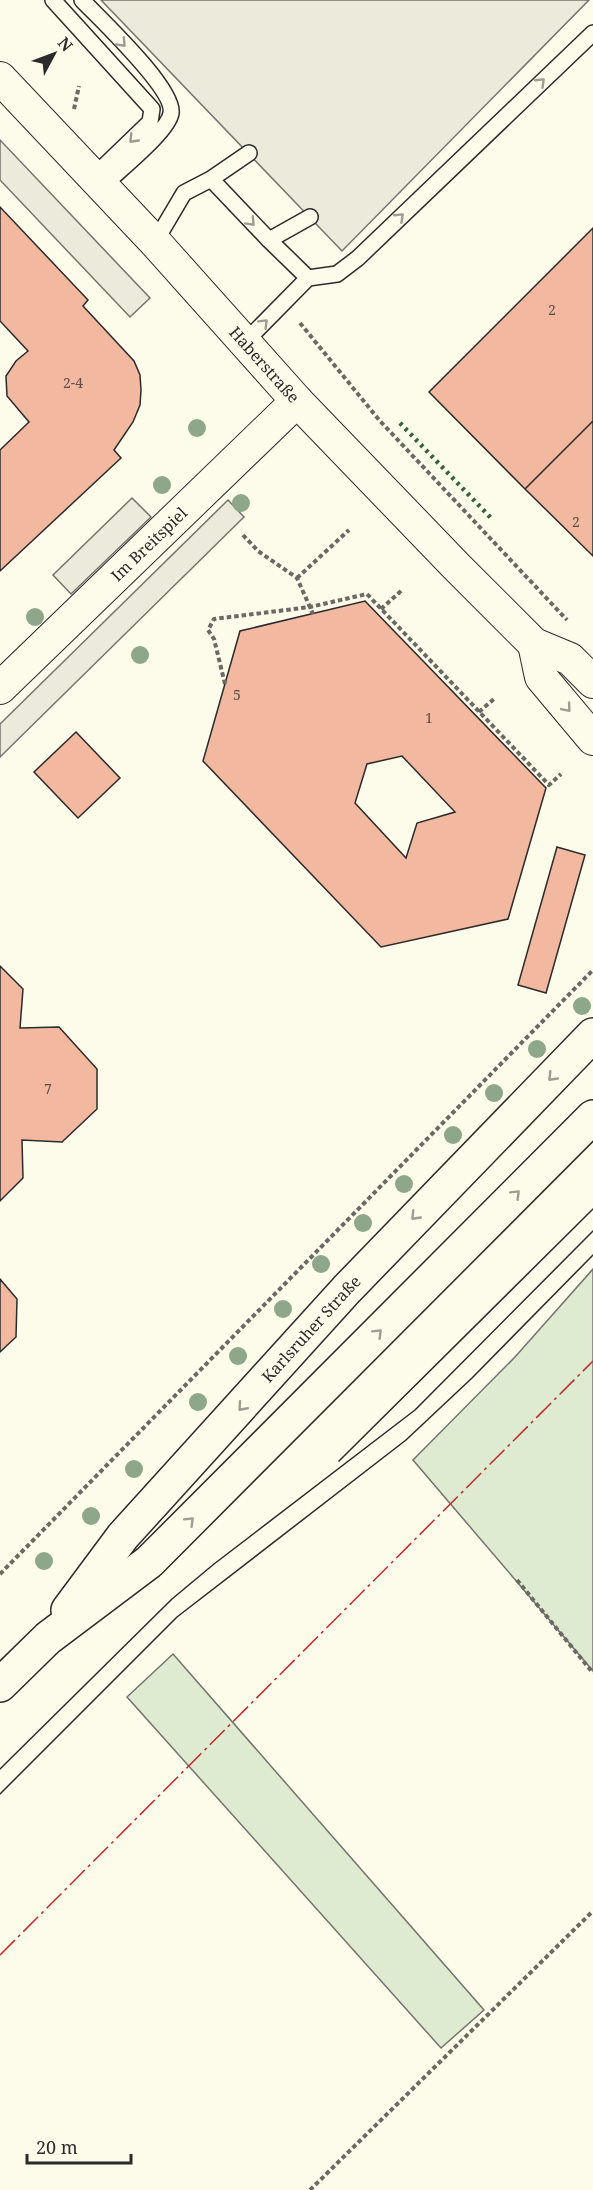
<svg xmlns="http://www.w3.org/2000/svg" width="593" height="2190" font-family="'Noto Serif',serif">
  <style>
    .green { fill: #deebd1; stroke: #74746e; stroke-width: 1.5 }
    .parking { fill: #eceadb; stroke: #74746e; stroke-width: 1.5 }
    .building { fill: #f2b8a0; stroke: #2b2b2b; stroke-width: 1.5; fill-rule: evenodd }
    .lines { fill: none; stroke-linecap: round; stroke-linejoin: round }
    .service-casing { stroke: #2b2b2b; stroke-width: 18 }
    .minor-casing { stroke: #2b2b2b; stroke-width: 34 }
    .secondary-casing { stroke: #2b2b2b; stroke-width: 36 }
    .path { stroke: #6a6964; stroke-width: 4; stroke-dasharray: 4.5 3; stroke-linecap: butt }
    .service { stroke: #fdfbea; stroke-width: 15 }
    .minor { stroke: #fdfbea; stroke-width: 32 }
    .secondary { stroke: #fdfbea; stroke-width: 33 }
    .tram { stroke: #2b2b2b; stroke-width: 1.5 }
    .hedge { stroke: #34623c; stroke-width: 4.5; stroke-dasharray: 3 4.5; stroke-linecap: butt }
    .power { stroke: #c62828; stroke-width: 1.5; stroke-dasharray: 21 4.5 3 4.5; stroke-linecap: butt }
    .tree { fill: #8ea78a }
    .oneway { stroke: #9e9d94 }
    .labels { text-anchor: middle; stroke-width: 4.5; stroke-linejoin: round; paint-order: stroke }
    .number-label { font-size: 14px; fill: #5d4e48 }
    .street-label { font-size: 16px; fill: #2b2b2b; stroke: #fdfbea }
  </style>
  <rect width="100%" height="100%" fill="#fdfbea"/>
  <path class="green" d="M 593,1269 L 593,1671 L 413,1460 L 515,1357 Z
    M 173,1654 L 484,2010 L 441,2048 L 127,1697 Z"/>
  <path class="parking" d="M 101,0 L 589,0 L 342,251 Z
    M 0,140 L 150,298 L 130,317 L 0,180 Z
    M 132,498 L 151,517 L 71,594 L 53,575 Z
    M 228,500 L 244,517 L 0,757 L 0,724 Z"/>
  <path class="building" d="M 0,207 L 88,300 L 83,306 L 134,361 L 140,375 L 141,390 L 140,405 L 133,422 L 114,450 L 121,458 L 0,571 L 0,450 L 29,422 L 7,396 L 6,376 L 16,361 L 28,351 L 0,321 Z
    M 593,228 L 593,421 L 525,489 L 429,392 Z
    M 593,421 L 593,556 L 525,489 Z
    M 365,601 L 546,788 L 508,919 L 381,947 L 203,761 L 240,631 ZM 402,756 L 455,812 L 417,823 L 406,858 L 355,803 L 367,764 Z
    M 76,732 L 120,778 L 78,818 L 34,772 Z
    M 557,847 L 585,855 L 546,993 L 518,985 Z
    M 0,966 L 23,989 L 20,1028 L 59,1027 L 97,1069 L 97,1109 L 62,1142 L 22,1140 L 23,1178 L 0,1201 Z
    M 0,1279 L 17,1299 L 16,1337 L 0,1352 Z"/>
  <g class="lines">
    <g class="service-casing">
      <path id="service" d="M 53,0 L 152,109 L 150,122 L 94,176
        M 82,0 C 100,19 175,89 171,113 C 169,131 118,171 103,186
        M 211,179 L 269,240 L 310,217
        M 269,240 L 308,278 L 337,274 L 358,258 L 593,33
        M 155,242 L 184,193 L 211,179 L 249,153
        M 244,343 L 308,278"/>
    </g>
    <g class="minor-casing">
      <g id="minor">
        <path id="s1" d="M 0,78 L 155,242 L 297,401 L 456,566 L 534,644 L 570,659 L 593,682"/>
        <path d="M 534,644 L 541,677 L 593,739"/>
        <path id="s2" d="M 0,688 L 297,401"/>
      </g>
    </g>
    <g class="secondary-casing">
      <g id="secondary">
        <path id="s3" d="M 68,1610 L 123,1536 L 347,1289 L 593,1035"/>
        <path d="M 0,1685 L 48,1638 L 149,1562 L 593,1117"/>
      </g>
    </g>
    <path class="path" d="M 74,109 L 79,86
      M 300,323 L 380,421 L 567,620
      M 243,535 L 258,551 L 297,578 L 313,614
      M 297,578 L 349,530
      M 381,609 L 402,590
      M 225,684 L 214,639 L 208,630 L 214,619 L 310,607 L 367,594 L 549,785 L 561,774
      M 479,712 L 495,698
      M 0,1574 L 593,970
      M 517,1580 L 593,1673
      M 310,2190 L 593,1911"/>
    <use href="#service" class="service"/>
    <use href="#minor" class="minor"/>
    <use href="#secondary" class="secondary"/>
    <path class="tram" d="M 339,1461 L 593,1209
      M 0,1769 L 172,1599 L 214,1564 L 415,1410 L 593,1231
      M 0,1794 L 177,1617 L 406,1440 L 472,1378 L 593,1255"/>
    <path class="hedge" d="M 400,423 L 491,518"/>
    <path class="power" d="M 0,1955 L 593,1361"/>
  </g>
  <g class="tree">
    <circle cx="197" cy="428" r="9"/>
    <circle cx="162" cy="485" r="9"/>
    <circle cx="241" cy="503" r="9"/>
    <circle cx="35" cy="617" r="9"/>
    <circle cx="140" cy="655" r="9"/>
    <circle cx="582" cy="1006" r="9"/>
    <circle cx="537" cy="1049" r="9"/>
    <circle cx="494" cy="1093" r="9"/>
    <circle cx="453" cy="1135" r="9"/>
    <circle cx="404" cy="1184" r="9"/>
    <circle cx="363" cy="1223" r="9"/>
    <circle cx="321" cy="1264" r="9"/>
    <circle cx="283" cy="1309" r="9"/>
    <circle cx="238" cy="1356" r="9"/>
    <circle cx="198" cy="1402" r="9"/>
    <circle cx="134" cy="1469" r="9"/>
    <circle cx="91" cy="1516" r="9"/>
    <circle cx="44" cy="1561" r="9"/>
  </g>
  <defs><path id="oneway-chevron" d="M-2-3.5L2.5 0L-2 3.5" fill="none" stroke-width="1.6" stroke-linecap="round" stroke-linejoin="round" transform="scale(1.5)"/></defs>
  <g class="oneway">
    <use href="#oneway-chevron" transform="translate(122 43) rotate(47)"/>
    <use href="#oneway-chevron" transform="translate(541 82) rotate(-44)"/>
    <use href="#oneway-chevron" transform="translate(133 139) rotate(134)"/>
    <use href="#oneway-chevron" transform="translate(400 217) rotate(-44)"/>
    <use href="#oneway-chevron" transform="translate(251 222) rotate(47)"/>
    <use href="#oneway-chevron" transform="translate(264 323) rotate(-45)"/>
    <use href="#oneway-chevron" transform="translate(567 708) rotate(50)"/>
    <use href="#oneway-chevron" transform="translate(552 1077) rotate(134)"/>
    <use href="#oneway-chevron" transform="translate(516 1194) rotate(-45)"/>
    <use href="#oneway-chevron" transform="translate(415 1216) rotate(134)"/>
    <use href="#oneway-chevron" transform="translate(378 1333) rotate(-45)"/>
    <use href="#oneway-chevron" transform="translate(242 1407) rotate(132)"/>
    <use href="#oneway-chevron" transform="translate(190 1521) rotate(-45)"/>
  </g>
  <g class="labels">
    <g class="number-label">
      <text x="552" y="315">2</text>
      <text x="73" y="388">2-4</text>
      <text x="576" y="527">2</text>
      <text x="237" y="700">5</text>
      <text x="429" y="723">1</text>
      <text x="48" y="1094">7</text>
    </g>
    <g class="street-label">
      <text dy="6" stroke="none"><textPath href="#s1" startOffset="390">Haberstraße</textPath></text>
      <text dy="6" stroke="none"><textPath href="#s2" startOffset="207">Im Breitspiel</textPath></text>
      <text dy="6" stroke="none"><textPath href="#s3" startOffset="372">Karlsruher Straße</textPath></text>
    </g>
  </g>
  <g transform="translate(54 54) rotate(49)" stroke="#fdfbea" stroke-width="4.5" paint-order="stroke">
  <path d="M0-4.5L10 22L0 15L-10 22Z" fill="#2b2b2b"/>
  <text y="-9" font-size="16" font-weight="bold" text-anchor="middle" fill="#2b2b2b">N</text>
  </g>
  <path d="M27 2154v9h104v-9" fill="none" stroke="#2b2b2b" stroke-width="3"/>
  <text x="36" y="2154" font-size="18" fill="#2b2b2b" stroke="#fdfbea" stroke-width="4.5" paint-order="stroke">20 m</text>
</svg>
